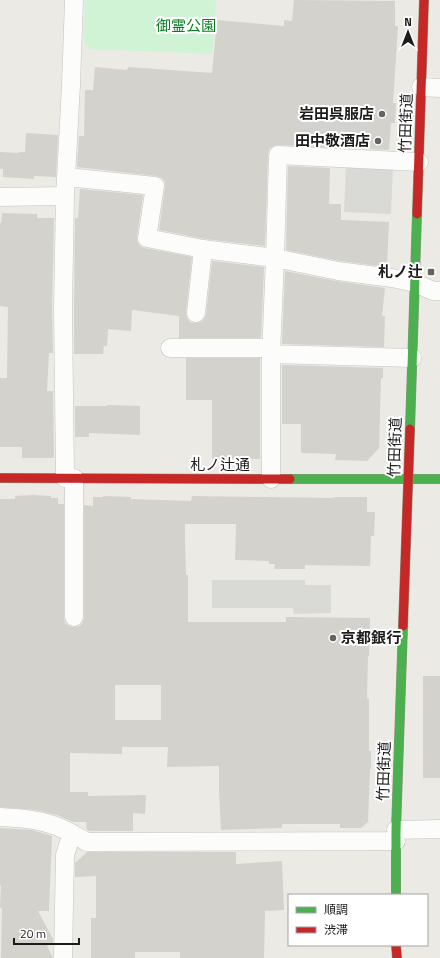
<svg xmlns="http://www.w3.org/2000/svg" width="440" height="958" font-family="'Titillium Web','Noto Sans JP',sans-serif">
  <style>
    .park { fill: #d1f3d5 }
    .parking { fill: #d9d9d6 }
    .building { fill: #d3d2cd; fill-rule: evenodd }
    .lines { fill: none; stroke-linecap: round; stroke-linejoin: round }
    .street-casing { stroke: #c3c3c0; stroke-width: 19 }
    .fast-casing { stroke: #90957c; stroke-width: 10 }
    .jam-casing { stroke: #90957c; stroke-width: 10 }
    .street { stroke: #fcfcfb; stroke-width: 18 }
    .fast { stroke: #4caf50; stroke-width: 9 }
    .jam { stroke: #c62828; stroke-width: 9 }
    .poi-dot { fill: #646462; stroke: #fff; stroke-width: 1.5 }
    .labels { text-anchor: middle; stroke-width: 4; stroke-linejoin: round; paint-order: stroke }
    .park-label { font-size: 15px; fill: #077d22; stroke: #fff }
    .poi-label { font-size: 15px; font-weight: bold; fill: #1c1c1c; stroke: #fff; text-anchor: end }
    .street-label { font-size: 15px; fill: #1c1c1c; stroke: #fff }
  </style>
  <rect width="100%" height="100%" fill="#ebeae4"/>
  <path class="park" d="M 85,0 L 216,0 L 212,54 L 90,49 L 84,42 Z"/>
  <path class="parking" d="M 346,163 L 393,165 L 391,214 L 344,212 Z
    M 212,580 L 305,580 L 305,585 L 331,585 L 331,613 L 294,614 L 293,608 L 212,608 Z"/>
  <path class="building" d="M 294,0 L 395,1 L 395,26 L 398,26 L 393,103 L 396,103 L 395,123 L 391,123 L 389,150 L 279,145 L 274,146 L 269,149 L 268,155 L 265,246 L 205,239 L 159,230 L 165,188 L 165,182 L 162,178 L 156,176 L 77,167 L 79,136 L 84,136 L 85,90 L 93,90 L 95,67 L 127,70 L 128,67 L 212,73 L 217,20 L 284,26 L 284,20 L 292,21 Z
    M 26,133 L 58,135 L 56,177 L 34,176 L 34,179 L 3,177 L 3,169 L 0,169 L 0,152 L 19,153 L 19,152 L 25,152 Z
    M 288,166 L 330,168 L 329,204 L 341,204 L 341,220 L 389,222 L 387,267 L 340,261 L 286,250 Z
    M 80,189 L 143,195 L 137,236 L 137,241 L 140,246 L 145,248 L 192,257 L 186,312 L 187,318 L 190,322 L 195,323 L 201,322 L 204,319 L 206,315 L 212,261 L 264,267 L 261,338 L 179,338 L 179,316 L 132,310 L 131,331 L 108,329 L 107,346 L 104,346 L 103,354 L 74,354 L 74,309 L 75,218 L 78,218 Z
    M 2,213 L 37,214 L 37,218 L 54,218 L 52,309 L 53,353 L 49,353 L 47,391 L 53,391 L 54,457 L 53,458 L 22,458 L 22,447 L 0,447 L 0,378 L 7,378 L 8,307 L 0,306 L 0,223 L 1,223 Z
    M 285,271 L 336,281 L 385,288 L 382,316 L 385,316 L 384,347 L 282,344 Z
    M 186,358 L 260,358 L 260,459 L 212,459 L 212,400 L 186,400 Z
    M 282,365 L 383,368 L 383,378 L 381,378 L 379,448 L 367,461 L 335,460 L 336,454 L 301,453 L 301,424 L 282,424 Z
    M 107,405 L 140,406 L 140,435 L 89,433 L 89,437 L 75,437 L 75,406 L 107,406 Z
    M 33,495 L 51,496 L 51,498 L 58,498 L 58,504 L 64,504 L 64,617 L 65,623 L 69,626 L 74,627 L 80,626 L 83,622 L 84,617 L 84,505 L 93,506 L 93,497 L 103,497 L 103,496 L 131,497 L 131,499 L 191,501 L 192,496 L 334,498 L 334,497 L 367,497 L 367,512 L 375,512 L 374,536 L 371,536 L 370,566 L 305,565 L 305,569 L 274,569 L 275,564 L 269,564 L 269,561 L 235,560 L 236,524 L 185,524 L 185,541 L 186,575 L 188,575 L 188,622 L 286,622 L 286,617 L 370,618 L 369,656 L 368,656 L 367,699 L 369,699 L 369,751 L 371,751 L 371,769 L 370,769 L 368,822 L 361,828 L 340,828 L 340,824 L 282,824 L 282,828 L 221,830 L 219,792 L 219,766 L 167,767 L 168,747 L 122,747 L 122,754 L 70,753 L 70,792 L 88,792 L 88,796 L 146,795 L 145,814 L 133,813 L 133,831 L 90,831 L 87,830 L 86,822 L 73,822 L 57,815 L 35,810 L 0,807 L 0,499 L 15,499 L 15,496 ZM 115,685 L 161,685 L 161,720 L 115,720 Z
    M 423,676 L 440,676 L 440,778 L 423,778 Z
    M 0,828 L 32,830 L 52,836 L 49,911 L 38,911 L 53,939 L 53,943 L 47,946 L 53,958 L 1,958 L 2,908 L 0,908 L 1,885 L 0,885 Z
    M 87,852 L 236,852 L 236,864 L 282,861 L 284,910 L 265,911 L 264,958 L 180,958 L 180,952 L 135,952 L 135,958 L 91,958 L 91,918 L 96,918 L 96,876 L 75,877 L 75,863 Z"/>
  <g class="lines">
    <g class="street-casing">
      <path id="street" d="M 421,87 L 440,88
        M 67,177 L 155,186 L 147,238 L 203,249 L 275,258 L 338,271 L 392,278 L 415,283 L 433,291 L 440,291
        M 0,197 L 65,196
        M 196,313 L 203,249
        M 170,348 L 272,348
        M 271,354 L 412,358
        M 65,478 L 63,309 L 65,196 L 71,85 L 74,0
        M 74,478 L 74,617
        M 271,479 L 271,354 L 275,258 L 278,155 L 419,162
        M 0,817 C 18,818 36,819 53,825 C 65,829 76,836 87,842 L 396,841
        M 396,830 L 440,829
        M 63,958 L 65,855 L 72,833"/>
    </g>
    <g class="fast-casing">
      <path id="fast" d="M 410,429 L 417,214
        M 290,479 L 440,479
        M 396,895 L 396,830 L 403,626"/>
    </g>
    <g class="jam-casing">
      <path id="jam" d="M 417,214 L 424,0
        M 0,478 L 290,479
        M 403,626 L 410,429
        M 396,945 L 397,958"/>
    </g>
    <use href="#street" class="street"/>
    <use href="#fast" class="fast"/>
    <use href="#jam" class="jam"/>
  </g>
  <g class="poi-dot">
    <circle cx="382" cy="114" r="4"/>
    <circle cx="378" cy="141" r="4"/>
    <rect x="427" y="268" width="8" height="8" rx="2"/>
    <circle cx="333" cy="638" r="4"/>
  </g>
  <g class="labels">
    <g class="park-label">
      <text x="186" y="31">御霊公園</text>
    </g>
    <g class="poi-label">
      <text x="374" y="119">岩田呉服店</text>
      <text x="370" y="146">田中敬酒店</text>
      <text x="423" y="277">札ノ辻</text>
      <text x="341" y="643" text-anchor="start">京都銀行</text>
    </g>
    <g class="street-label">
      <text transform="translate(406 123) rotate(-88)" y="5">竹田街道</text>
      <text transform="translate(395 447) rotate(-88)" y="5">竹田街道</text>
      <text x="220" y="470">札ノ辻通</text>
      <text transform="translate(384 771) rotate(-88)" y="5">竹田街道</text>
    </g>
  </g>
  <rect x="288" y="894" width="140" height="52" fill="#ffffff" stroke="#a4a4a4"/>
  <rect x="296" y="907" width="20" height="6" fill="#4caf50" stroke="#a4a4a4"/>
  <text x="324" y="914" font-size="12" fill="#1c1c1c">順調</text>
  <rect x="296" y="927" width="20" height="6" fill="#c62828" stroke="#a4a4a4"/>
  <text x="324" y="934" font-size="12" fill="#1c1c1c">渋滞</text>
  <g transform="translate(408 32)" stroke="#ffffff" stroke-width="3" paint-order="stroke">
  <path d="M0-3L7 15L0 10L-7 15Z" fill="#1c1c1c"/>
  <text y="-6" font-size="11" font-weight="bold" text-anchor="middle" fill="#1c1c1c">N</text>
  </g>
  <path d="M14 938v6h65v-6" fill="none" stroke="#1c1c1c" stroke-width="2"/>
  <text x="20" y="938" font-size="12" fill="#1c1c1c" stroke="#ffffff" stroke-width="3" paint-order="stroke">20 m</text>
</svg>
